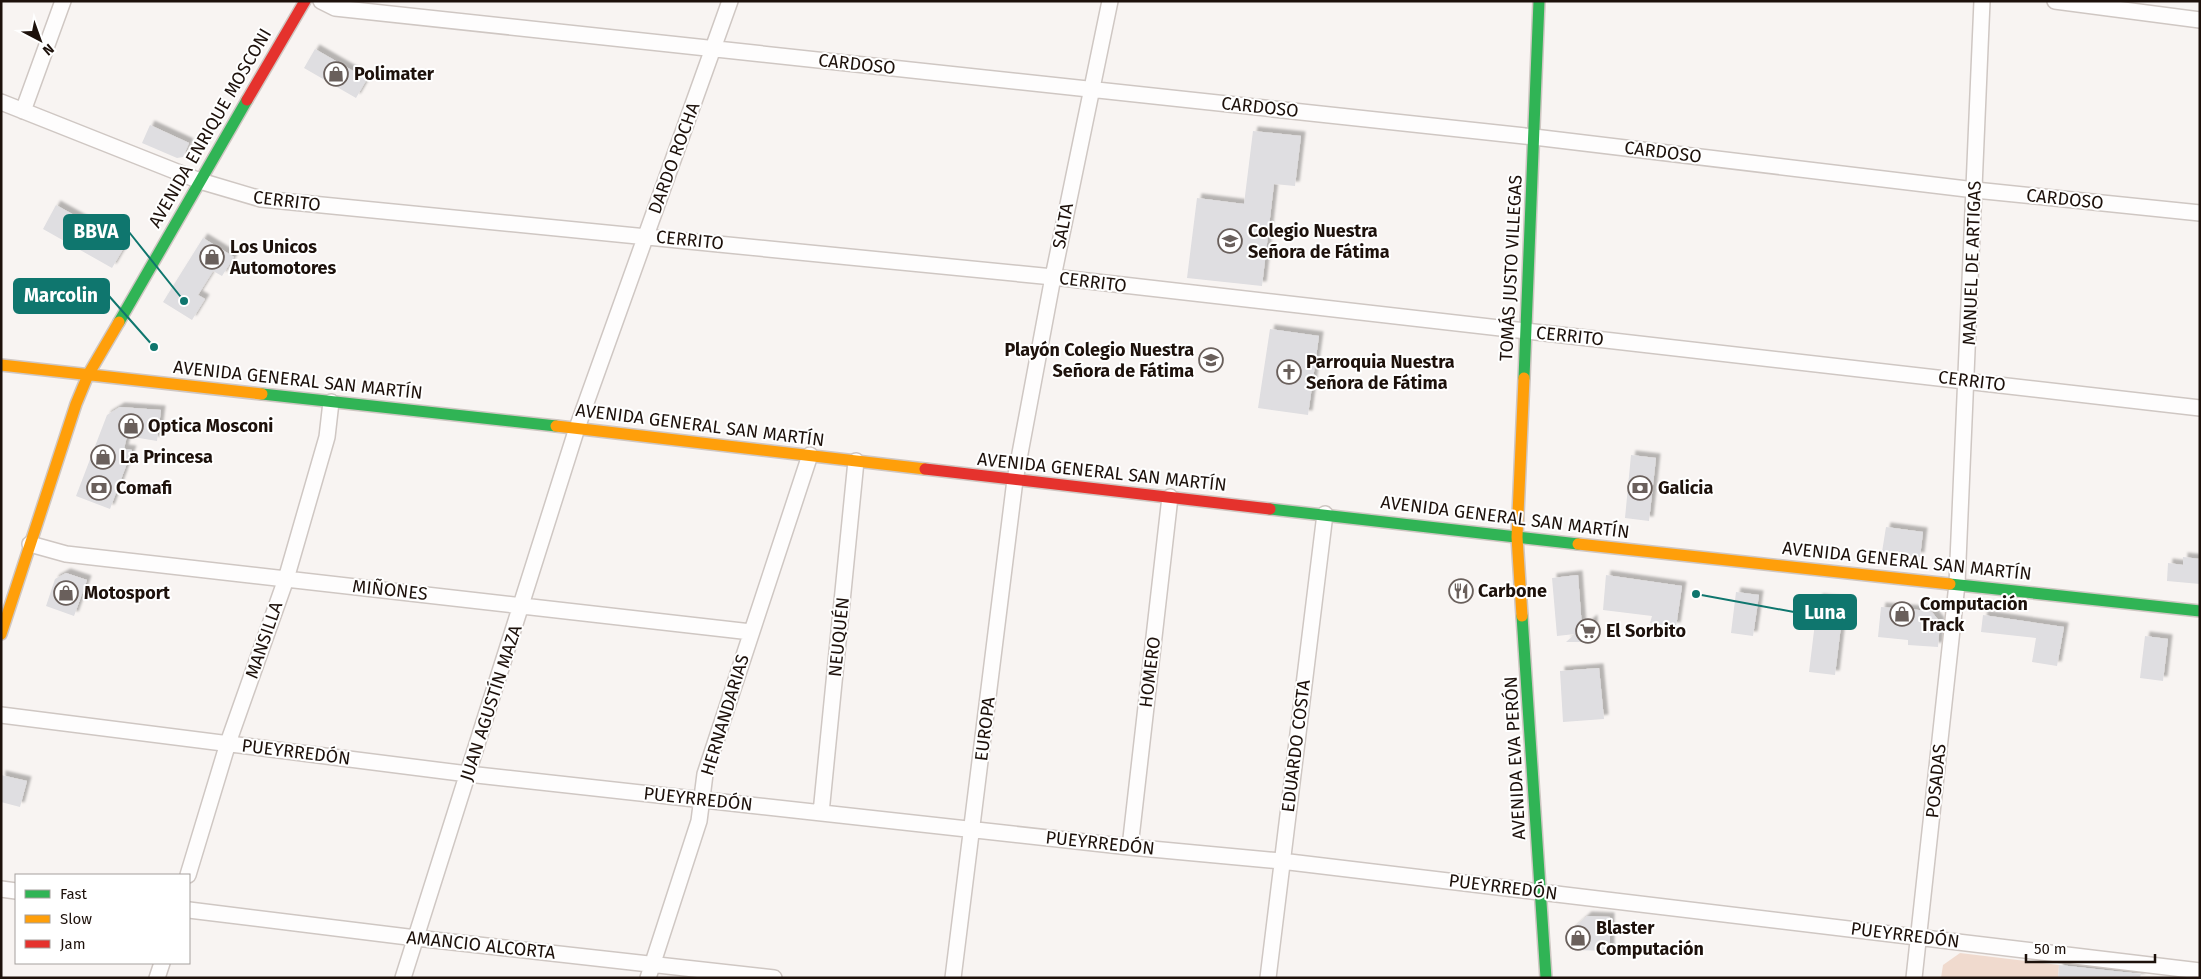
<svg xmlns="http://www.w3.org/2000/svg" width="2201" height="979" font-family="'Fira Sans',sans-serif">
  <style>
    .green { fill: #f0dace }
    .building { fill: #dfdee1; filter: url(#shadow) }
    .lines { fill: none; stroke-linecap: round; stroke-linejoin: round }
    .street-casing { stroke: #cfc7c3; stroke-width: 18 }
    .fast-casing { stroke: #cfc7c3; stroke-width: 14 }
    .slow-casing { stroke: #cfc7c3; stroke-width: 14 }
    .jam-casing { stroke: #cfc7c3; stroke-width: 14 }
    .street { stroke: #fefdfd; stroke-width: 15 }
    .fast { stroke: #30b455; stroke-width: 11 }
    .slow { stroke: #ff9f0a; stroke-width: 11 }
    .jam { stroke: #e5322d; stroke-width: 11 }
    .labels { text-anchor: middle; stroke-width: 4; stroke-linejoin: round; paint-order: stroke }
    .street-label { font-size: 18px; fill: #1d110b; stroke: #fff }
    .poi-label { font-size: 18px; font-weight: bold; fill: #1d110b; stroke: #fff; text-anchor: start }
    .leader { fill: none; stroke: #0f766e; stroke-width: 2 }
    .callout-dot { fill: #0f766e; stroke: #fff; stroke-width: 2 }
    .callout { fill: #0f766e; stroke: #0f766e; stroke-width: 2 }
    .callout-label { font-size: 19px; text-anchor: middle; font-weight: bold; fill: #fff }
  </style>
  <defs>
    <filter id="shadow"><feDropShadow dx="4.5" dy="-4.5" stdDeviation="1" flood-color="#0004"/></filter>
  </defs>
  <rect width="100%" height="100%" fill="#f8f4f2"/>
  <path class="green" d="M 1960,953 L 2059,965 L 2058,978 L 1941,978 L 1943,965 Z"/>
  <path class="building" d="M 315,49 L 367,79 L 356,98 L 304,68 Z
    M 150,125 L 189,143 L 183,157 L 177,158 L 142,143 Z
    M 1253,131 L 1301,136 L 1295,186 L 1274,184 L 1262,286 L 1187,278 L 1197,198 L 1244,204 Z
    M 56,205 L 126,244 L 112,268 L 43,229 Z
    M 203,238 L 234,257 L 222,276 L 213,271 L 198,295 L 205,299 L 192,320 L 163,302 Z
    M 1270,329 L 1319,336 L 1308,415 L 1258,408 Z
    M 120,407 L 161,410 L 157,441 L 127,436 L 124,449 L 132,450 L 110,509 L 76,496 L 107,415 Z
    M 1631,455 L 1656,458 L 1649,521 L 1625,518 Z
    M 1886,527 L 1923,532 L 1920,557 L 1882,552 Z
    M 2183,557 L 2200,559 L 2200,584 L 2167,581 L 2168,563 L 2183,565 Z
    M 66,573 L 87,580 L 74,616 L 46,606 L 55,579 Z
    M 1578,575 L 1582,628 L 1593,619 L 1594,642 L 1566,642 L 1575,634 L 1557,636 L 1552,578 Z
    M 1606,575 L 1682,586 L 1676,627 L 1650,623 L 1652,616 L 1603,610 Z
    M 1736,592 L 1759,595 L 1753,636 L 1731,633 Z
    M 1818,598 L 1844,601 L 1835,675 L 1809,672 Z
    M 1881,607 L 1931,611 L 1940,622 L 1938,647 L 1908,645 L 1908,640 L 1878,637 Z
    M 1983,615 L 2064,627 L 2057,666 L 2032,662 L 2036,638 L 1981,632 Z
    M 2145,636 L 2168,639 L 2163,681 L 2140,678 Z
    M 1599,668 L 1604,719 L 1563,722 L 1560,671 Z
    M 1,775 L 27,781 L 20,807 L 1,802 Z
    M 1587,916 L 1610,917 L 1610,951 L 1572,950 L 1572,930 Z
    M 2059,965 L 2141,974 L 2140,978 L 2058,978 Z"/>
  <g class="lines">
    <g class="street-casing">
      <path id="street" d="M 321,1 L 335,8 L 1534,137 L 1975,190 L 2200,213
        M 2055,1 L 2200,20
        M 1,102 L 200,181 L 261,199 L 1053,277 L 2200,408
        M 23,111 L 63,1
        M 30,544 L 66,554 L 751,632
        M 1,715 L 468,774 L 1130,847 L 1281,861 L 2200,971
        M 821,813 L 856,461
        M 1130,847 L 1170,497
        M 188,875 L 228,743 L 286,579 L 327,437 L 331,402
        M 1,889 L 16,891
        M 189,910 L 416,938 L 774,978
        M 157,978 L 162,963
        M 403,978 L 577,428 L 730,1
        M 648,978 L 699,821 L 705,774 L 810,455
        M 953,978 L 1015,480 L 1053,277 L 1110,1
        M 1268,978 L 1325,514
        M 1914,978 L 1957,584 L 1982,1"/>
    </g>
    <g class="fast-casing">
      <path id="fast" d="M 119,322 L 247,100
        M 1524,378 L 1539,1
        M 262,394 L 556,426
        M 1270,509 L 1578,544
        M 1950,584 L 2200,611
        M 1522,616 L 1546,978"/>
    </g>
    <g class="slow-casing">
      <path id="slow" d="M 1,365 L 262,394
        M 556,426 L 925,469
        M 1578,544 L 1950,584
        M 1522,616 L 1517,537 L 1524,378
        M 1,634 L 76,404 L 88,375 L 119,322"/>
    </g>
    <g class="jam-casing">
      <path id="jam" d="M 247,100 L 305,1
        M 925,469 L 1270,509"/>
    </g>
    <use href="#street" class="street"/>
    <use href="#fast" class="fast"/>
    <use href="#slow" class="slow"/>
    <use href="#jam" class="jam"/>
  </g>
  <defs>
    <g id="shop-ring" transform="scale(1.25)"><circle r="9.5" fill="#fff" stroke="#6a605c" stroke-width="1.5"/><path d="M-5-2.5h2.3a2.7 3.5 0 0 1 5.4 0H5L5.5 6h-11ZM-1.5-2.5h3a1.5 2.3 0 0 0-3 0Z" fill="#6a605c"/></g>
    <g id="school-ring" transform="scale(1.25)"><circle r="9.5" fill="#fff" stroke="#6a605c" stroke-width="1.5"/><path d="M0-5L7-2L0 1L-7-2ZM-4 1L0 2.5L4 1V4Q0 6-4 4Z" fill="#6a605c"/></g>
    <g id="church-ring" transform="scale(1.25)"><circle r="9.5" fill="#fff" stroke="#6a605c" stroke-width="1.5"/><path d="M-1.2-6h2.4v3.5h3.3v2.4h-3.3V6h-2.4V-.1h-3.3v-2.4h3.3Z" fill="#6a605c"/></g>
    <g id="bank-ring" transform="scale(1.25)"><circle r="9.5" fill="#fff" stroke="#6a605c" stroke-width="1.5"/><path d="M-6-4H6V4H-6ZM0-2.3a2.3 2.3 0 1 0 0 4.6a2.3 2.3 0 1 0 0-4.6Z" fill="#6a605c"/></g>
    <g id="restaurant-ring" transform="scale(1.25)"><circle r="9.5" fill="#fff" stroke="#6a605c" stroke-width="1.5"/><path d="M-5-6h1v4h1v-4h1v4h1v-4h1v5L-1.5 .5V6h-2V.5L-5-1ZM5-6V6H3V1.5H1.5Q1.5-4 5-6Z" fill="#6a605c"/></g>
    <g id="supermarket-ring" transform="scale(1.25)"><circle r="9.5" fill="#fff" stroke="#6a605c" stroke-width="1.5"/><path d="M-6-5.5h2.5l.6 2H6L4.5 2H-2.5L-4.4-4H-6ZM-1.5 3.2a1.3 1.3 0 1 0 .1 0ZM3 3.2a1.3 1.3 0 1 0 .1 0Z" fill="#6a605c"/></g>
  </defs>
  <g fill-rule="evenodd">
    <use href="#shop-ring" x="336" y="74"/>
    <use href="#school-ring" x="1230" y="241"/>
    <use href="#shop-ring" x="212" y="257"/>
    <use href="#school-ring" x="1211" y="360"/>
    <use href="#church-ring" x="1289" y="372"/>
    <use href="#shop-ring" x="131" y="426"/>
    <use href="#shop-ring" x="103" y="457"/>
    <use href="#bank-ring" x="99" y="488"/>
    <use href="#bank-ring" x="1640" y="488"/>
    <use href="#restaurant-ring" x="1461" y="591"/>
    <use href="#shop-ring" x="66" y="593"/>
    <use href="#shop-ring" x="1902" y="614"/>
    <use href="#supermarket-ring" x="1588" y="631"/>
    <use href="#shop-ring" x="1578" y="938"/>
  </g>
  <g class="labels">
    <g class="street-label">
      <text transform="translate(857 64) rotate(6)" y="6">CARDOSO</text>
      <text transform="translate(1260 107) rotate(6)" y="6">CARDOSO</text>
      <text transform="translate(210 128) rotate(-60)" y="6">AVENIDA ENRIQUE MOSCONI</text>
      <text transform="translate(1663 152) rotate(7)" y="6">CARDOSO</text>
      <text transform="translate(674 158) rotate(-70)" y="6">DARDO ROCHA</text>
      <text transform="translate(2065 199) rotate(6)" y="6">CARDOSO</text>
      <text transform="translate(287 201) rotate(7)" y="6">CERRITO</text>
      <text transform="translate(1063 226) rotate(-79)" y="6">SALTA</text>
      <text transform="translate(690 240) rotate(6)" y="6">CERRITO</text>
      <text transform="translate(1972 263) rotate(-88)" y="6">MANUEL DE ARTIGAS</text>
      <text transform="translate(1511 268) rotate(-87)" y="6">TOMÁS JUSTO VILLEGAS</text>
      <text transform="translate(1093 282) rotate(7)" y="6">CERRITO</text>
      <text transform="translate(1570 336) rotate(6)" y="6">CERRITO</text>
      <text transform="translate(298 380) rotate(6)" y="6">AVENIDA GENERAL SAN MARTÍN</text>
      <text transform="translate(1972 381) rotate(7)" y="6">CERRITO</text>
      <text transform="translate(700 425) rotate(7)" y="6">AVENIDA GENERAL SAN MARTÍN</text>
      <text transform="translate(1102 472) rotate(6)" y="6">AVENIDA GENERAL SAN MARTÍN</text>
      <text transform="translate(1505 517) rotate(7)" y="6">AVENIDA GENERAL SAN MARTÍN</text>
      <text transform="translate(1907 561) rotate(6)" y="6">AVENIDA GENERAL SAN MARTÍN</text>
      <text transform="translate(390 590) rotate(6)" y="6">MIÑONES</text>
      <text transform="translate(839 637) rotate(-84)" y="6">NEUQUÉN</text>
      <text transform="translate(264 640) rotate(-71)" y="6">MANSILLA</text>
      <text transform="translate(1150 672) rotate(-83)" y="6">HOMERO</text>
      <text transform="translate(491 703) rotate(-72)" y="6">JUAN AGUSTÍN MAZA</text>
      <text transform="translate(725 715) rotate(-73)" y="6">HERNANDARIAS</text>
      <text transform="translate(985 729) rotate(-83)" y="6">EUROPA</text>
      <text transform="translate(1296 746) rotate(-83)" y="6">EDUARDO COSTA</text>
      <text transform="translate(296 752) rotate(7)" y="6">PUEYRREDÓN</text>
      <text transform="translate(1515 758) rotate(-93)" y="6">AVENIDA EVA PERÓN</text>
      <text transform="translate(1936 781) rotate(-84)" y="6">POSADAS</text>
      <text transform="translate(698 799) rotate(6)" y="6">PUEYRREDÓN</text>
      <text transform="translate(1100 843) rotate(6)" y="6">PUEYRREDÓN</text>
      <text transform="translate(1503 887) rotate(7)" y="6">PUEYRREDÓN</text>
      <text transform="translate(1905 935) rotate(7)" y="6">PUEYRREDÓN</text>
      <text transform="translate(481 945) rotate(6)" y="6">AMANCIO ALCORTA</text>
    </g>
    <g class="poi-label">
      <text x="354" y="80">Polimater</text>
      <text x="1248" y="237">Colegio Nuestra<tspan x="1248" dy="21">Señora de Fátima</tspan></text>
      <text x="230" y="253">Los Unicos<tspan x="230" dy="21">Automotores</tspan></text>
      <text x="1194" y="356" text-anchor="end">Playón Colegio Nuestra<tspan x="1194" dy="21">Señora de Fátima</tspan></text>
      <text x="1306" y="368">Parroquia Nuestra<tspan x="1306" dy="21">Señora de Fátima</tspan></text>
      <text x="148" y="432">Optica Mosconi</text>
      <text x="120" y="463">La Princesa</text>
      <text x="116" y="494">Comafi</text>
      <text x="1658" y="494">Galicia</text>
      <text x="1478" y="597">Carbone</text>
      <text x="84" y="599">Motosport</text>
      <text x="1920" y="610">Computación<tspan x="1920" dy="21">Track</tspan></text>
      <text x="1606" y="637">El Sorbito</text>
      <text x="1596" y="934">Blaster<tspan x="1596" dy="21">Computación</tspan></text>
    </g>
  </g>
  <path class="leader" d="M184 301L129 232M154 347L109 296M1696 594L1794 612"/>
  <g class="callout-dot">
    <circle cx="184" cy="301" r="5"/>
    <circle cx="154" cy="347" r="5"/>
    <circle cx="1696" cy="594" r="5"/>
  </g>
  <g class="callout">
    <rect x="64" y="215" width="65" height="34" rx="5"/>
    <rect x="14" y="279" width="95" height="34" rx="5"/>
    <rect x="1794" y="595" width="62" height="34" rx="5"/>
  </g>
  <g class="callout-label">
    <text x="96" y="238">BBVA</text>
    <text x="61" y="302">Marcolin</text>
    <text x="1825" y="619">Luna</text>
  </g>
  <rect width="2201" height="979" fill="none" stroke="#1d110b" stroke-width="5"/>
  <rect x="15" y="874" width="175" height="90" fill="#ffffff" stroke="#a5a09d"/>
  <rect x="25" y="890" width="25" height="8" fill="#30b455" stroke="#a5a09d"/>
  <text x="60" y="899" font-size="15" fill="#1d110b">Fast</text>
  <rect x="25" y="915" width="25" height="8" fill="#ff9f0a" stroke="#a5a09d"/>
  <text x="60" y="924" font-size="15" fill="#1d110b">Slow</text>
  <rect x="25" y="940" width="25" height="8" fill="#e5322d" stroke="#a5a09d"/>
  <text x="60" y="949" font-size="15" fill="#1d110b">Jam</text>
  <g transform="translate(40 40) rotate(139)" stroke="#ffffff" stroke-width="4" paint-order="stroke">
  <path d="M0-4L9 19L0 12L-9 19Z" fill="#1d110b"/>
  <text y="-8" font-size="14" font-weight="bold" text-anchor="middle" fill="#1d110b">N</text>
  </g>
  <path d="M2026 954v8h129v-8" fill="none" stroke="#1d110b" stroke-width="2.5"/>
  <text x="2034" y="954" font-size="15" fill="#1d110b" stroke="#ffffff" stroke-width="4" paint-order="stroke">50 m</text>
</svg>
